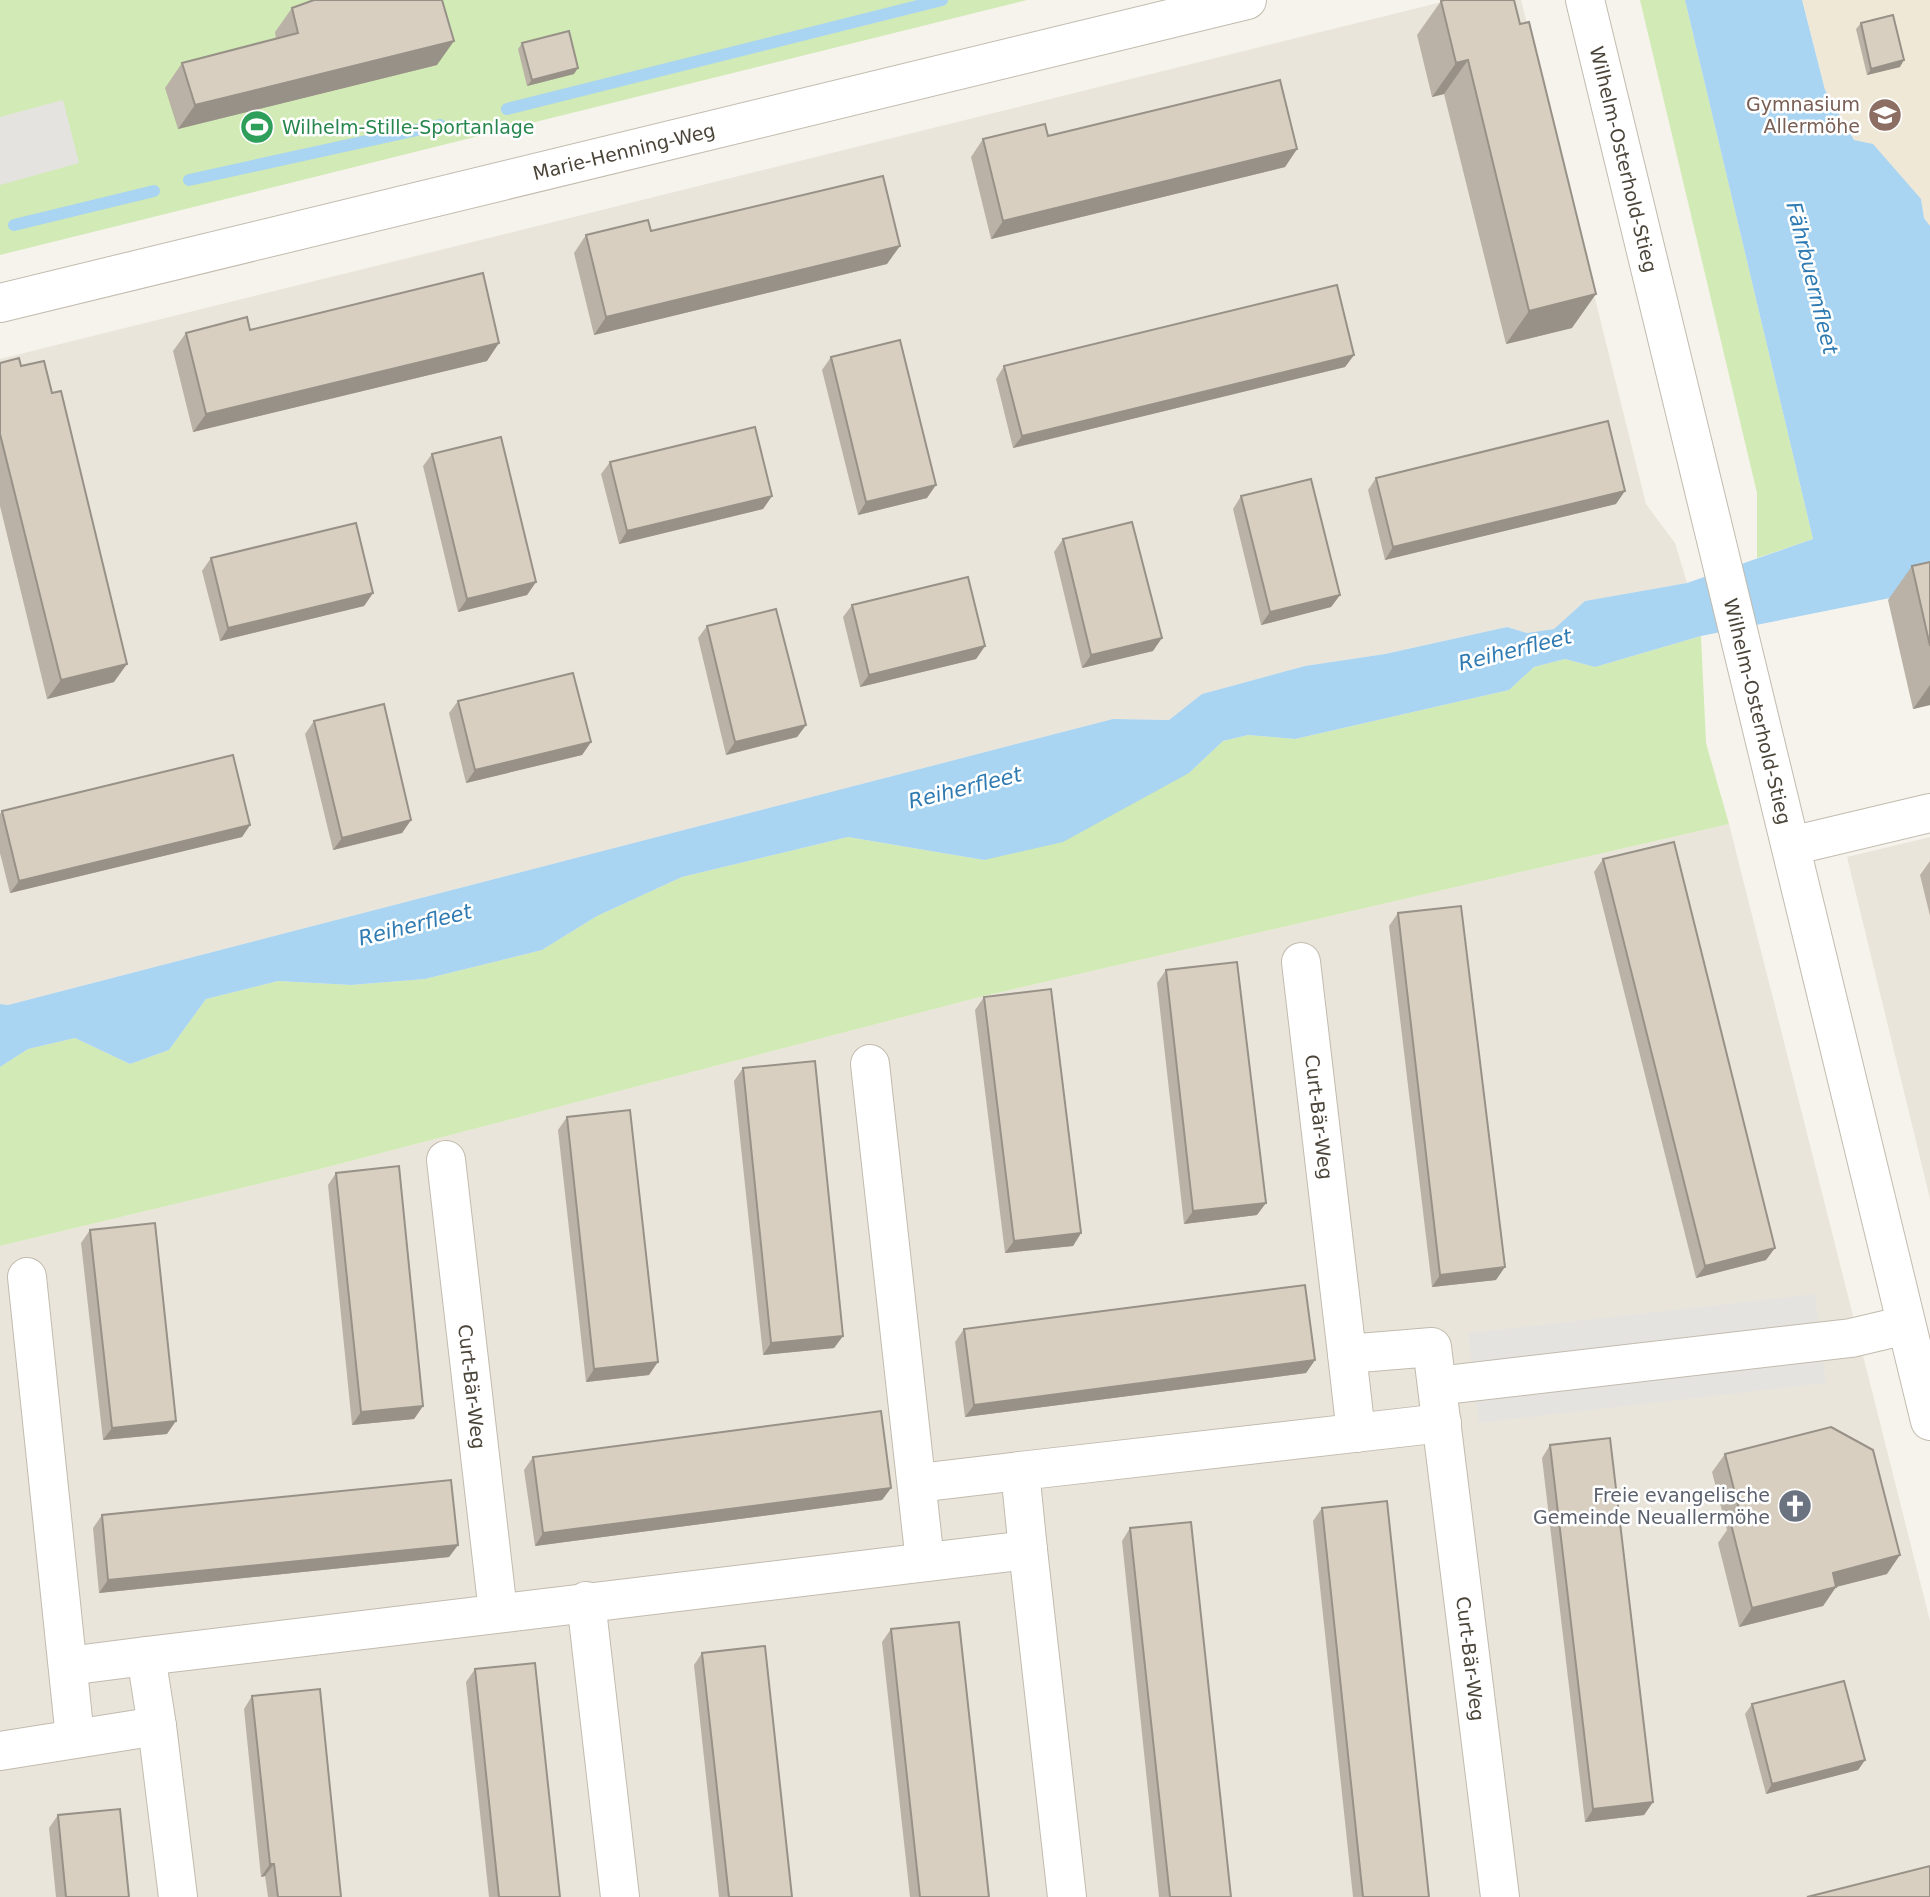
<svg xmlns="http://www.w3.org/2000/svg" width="1930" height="1897" font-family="'DejaVu Sans',sans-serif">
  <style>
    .residential { fill: #eae5da }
    .education { fill: #efe8d6 }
    .green { fill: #d2eab5 }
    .parking { fill: #e5e3e0 }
    .water { fill: #a9d4f2 }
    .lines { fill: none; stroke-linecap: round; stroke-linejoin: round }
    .stream { stroke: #a9d4f2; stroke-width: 12 }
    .street-casing { stroke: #c2bbae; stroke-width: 40 }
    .street { stroke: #fff; stroke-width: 38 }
    .wall { fill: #bab2a6 }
    .shaded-wall { fill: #979187 }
    .building { fill: #d8cfc1; stroke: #979187; stroke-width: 2 }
    .labels { text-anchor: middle; stroke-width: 5; stroke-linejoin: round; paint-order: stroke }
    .education-label { font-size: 19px; fill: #785e54; stroke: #fff; text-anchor: end }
    .leisure-label { font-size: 19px; fill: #27864d; stroke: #fff; text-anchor: start }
    .street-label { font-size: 19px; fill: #4b4439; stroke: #fff }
    .worship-label { font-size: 19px; fill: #5b616d; stroke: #fff; text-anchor: end }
    .water-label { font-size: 21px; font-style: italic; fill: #2e7ab2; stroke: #fff }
  </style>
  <rect width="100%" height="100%" fill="#f6f3ec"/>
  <path class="residential" d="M 1450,0 L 1521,0 L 1646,504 L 1675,543 L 1687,583 L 1585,601 L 1555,629 L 1527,633 L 1507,627 L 1385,654 L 1305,666 L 1202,694 L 1169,720 L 1113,719 L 8,1005 L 0,1004 L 0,359 Z
    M 1729,824 L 1930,1621 L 1930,1897 L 0,1897 L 0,1246 L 320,1169 L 984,996 Z
    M 1930,837 L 1930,1199 L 1847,857 Z"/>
  <path class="education" d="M 1802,0 L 1930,0 L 1930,226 L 1924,218 L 1921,199 L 1854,140 L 1825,90 Z"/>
  <path class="green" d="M 0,0 L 1027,0 L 0,255 Z
    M 1640,0 L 1685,0 L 1813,539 L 1757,558 L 1757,493 Z
    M 1701,636 L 1706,743 L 1729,824 L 984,996 L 320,1169 L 0,1246 L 0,1067 L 28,1049 L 75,1038 L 130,1064 L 169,1050 L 206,999 L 278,981 L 351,985 L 425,979 L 542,950 L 597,916 L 682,877 L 848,837 L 984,860 L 1189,773 L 1223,741 L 1248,735 L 1295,739 L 1509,690 L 1534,667 L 1565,659 L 1595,667 Z"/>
  <path class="parking" d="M 63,100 L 79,163 L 0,185 L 0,117 Z
    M 1815,1294 L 1826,1383 L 1479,1423 L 1468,1333 Z"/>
  <path class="water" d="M 1685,0 L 1802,0 L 1825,90 L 1854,140 L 1873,144 L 1921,199 L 1924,218 L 1930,226 L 1930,590 L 1701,636 L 1595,667 L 1565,659 L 1534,667 L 1509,690 L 1295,739 L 1248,735 L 1223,741 L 1189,773 L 1063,842 L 984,860 L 848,837 L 682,877 L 597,916 L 542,950 L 425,979 L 351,985 L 278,981 L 206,999 L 169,1050 L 130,1064 L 75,1038 L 28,1049 L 0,1067 L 0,1004 L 8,1005 L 1113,719 L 1169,720 L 1202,694 L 1305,666 L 1385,654 L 1507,627 L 1527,633 L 1554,629 L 1585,601 L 1687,583 L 1813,539 Z"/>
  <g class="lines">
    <path class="stream" d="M 507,109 L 942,0
      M 189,180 L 440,125
      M 14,225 L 154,191"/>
    <g class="street-casing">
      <g id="street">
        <path id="s1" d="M 1585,0 L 1930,1421"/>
        <path id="s2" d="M 0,303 L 1247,0"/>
        <path d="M 1791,846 L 1930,813"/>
        <path id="s3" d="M 1301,962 L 1347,1354 L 1432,1347 L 1500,1897"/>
        <path d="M 870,1064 L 925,1562"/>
        <path id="s4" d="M 446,1160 L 498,1612"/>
        <path d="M 27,1277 L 75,1738"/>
        <path d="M 1347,1354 L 1356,1433"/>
        <path d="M 1437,1386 L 1851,1338 L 1906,1325"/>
        <path d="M 918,1483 L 1020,1471"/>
        <path d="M 1028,1550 L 1067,1897"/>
        <path d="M 586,1601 L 620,1897"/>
        <path d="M 68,1666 L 146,1656"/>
        <path d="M 157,1726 L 178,1897"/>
        <path d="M 0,1751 L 157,1726 L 146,1656 L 1028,1550 L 1020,1471 L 1442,1423"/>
      </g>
    </g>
    <use href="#street" class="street"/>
  </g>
  <path class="wall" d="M 1444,0 L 1572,328 L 1506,344 L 1444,94 L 1432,97 L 1417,35 L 1441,1 Z
    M 292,8 L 437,65 L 178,129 L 165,88 L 182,63 L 276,39 L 275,32 Z
    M 1861,23 L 1900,67 L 1867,75 L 1856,29 Z
    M 522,43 L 574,74 L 527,86 L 518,49 Z
    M 1048,136 L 1297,149 L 1285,167 L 991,239 L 971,157 L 983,139 Z
    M 651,231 L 887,264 L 594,335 L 574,253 L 586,235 Z
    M 250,330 L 487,361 L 193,432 L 173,351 L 186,333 Z
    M 1354,355 L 1345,367 L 1013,448 L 996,379 L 1004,366 Z
    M 831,357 L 927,498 L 858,515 L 822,370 Z
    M 0,363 L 21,366 L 52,393 L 114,682 L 47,699 L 0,506 Z
    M 432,454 L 536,582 L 527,595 L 458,612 L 423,466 Z
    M 610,462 L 772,496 L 763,509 L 619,544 L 601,474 Z
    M 1376,478 L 1616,504 L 1385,560 L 1368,490 Z
    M 1241,496 L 1340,595 L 1331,607 L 1261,625 L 1233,509 Z
    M 1063,539 L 1153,651 L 1082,668 L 1054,552 Z
    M 211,558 L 373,593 L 364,606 L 220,641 L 202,571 Z
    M 1930,562 L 1930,705 L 1913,709 L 1888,600 L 1912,566 Z
    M 852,605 L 985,646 L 976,659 L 860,687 L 843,617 Z
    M 707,626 L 806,725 L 797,737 L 726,755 L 698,638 Z
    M 458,701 L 591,742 L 582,755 L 466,783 L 449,713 Z
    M 314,721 L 411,820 L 402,833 L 333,850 L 305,734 Z
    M 2,811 L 250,825 L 242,837 L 10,893 L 0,853 L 0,814 Z
    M 1603,859 L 1766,1260 L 1696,1278 L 1594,872 Z
    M 1930,861 L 1930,916 L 1920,875 Z
    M 1398,913 L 1496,1280 L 1432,1287 L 1389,926 Z
    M 1166,970 L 1257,1215 L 1184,1224 L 1157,983 Z
    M 984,997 L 1081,1233 L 1073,1246 L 1005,1253 L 975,1010 Z
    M 743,1068 L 843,1336 L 834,1348 L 763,1355 L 734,1081 Z
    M 567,1117 L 649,1375 L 586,1382 L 558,1130 Z
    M 336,1173 L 423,1406 L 414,1419 L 352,1425 L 328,1185 Z
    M 90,1230 L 167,1434 L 103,1440 L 81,1243 Z
    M 964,1329 L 1315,1360 L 1306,1373 L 965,1417 L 955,1342 Z
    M 1550,1445 L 1653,1802 L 1644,1815 L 1585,1822 L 1542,1458 Z
    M 1725,1454 L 1887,1574 L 1836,1587 L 1823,1606 L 1739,1627 L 1718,1543 L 1727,1530 L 1712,1472 Z
    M 533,1457 L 891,1488 L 882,1500 L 535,1546 L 524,1470 Z
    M 1322,1508 L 1429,1897 L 1353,1897 L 1313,1521 Z
    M 102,1515 L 458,1545 L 449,1557 L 99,1593 L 93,1528 Z
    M 1130,1528 L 1231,1897 L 1159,1897 L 1122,1541 Z
    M 891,1629 L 989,1897 L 910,1897 L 882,1642 Z
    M 702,1653 L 792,1897 L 719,1897 L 694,1665 Z
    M 475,1669 L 560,1897 L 489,1897 L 466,1682 Z
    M 252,1696 L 341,1897 L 268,1897 L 265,1876 L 261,1877 L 244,1709 Z
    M 1752,1704 L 1865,1760 L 1858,1770 L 1766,1794 L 1745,1714 Z
    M 58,1815 L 129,1897 L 56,1897 L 49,1828 Z"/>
  <path class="shaded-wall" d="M 454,41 L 437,65 L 178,129 L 195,105 Z
    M 1468,60 L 1444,94 L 1432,97 L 1456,63 Z
    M 1904,60 L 1900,67 L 1867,75 L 1871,69 Z
    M 578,68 L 574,74 L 527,86 L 532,80 Z
    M 1297,149 L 1285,167 L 991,239 L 1003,221 Z
    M 900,246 L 887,264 L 594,335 L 606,317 Z
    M 1596,294 L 1572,328 L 1506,344 L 1529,311 Z
    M 499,343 L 487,361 L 193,432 L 206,414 Z
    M 1354,355 L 1345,367 L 1013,448 L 1022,436 Z
    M 936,485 L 927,498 L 858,515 L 866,502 Z
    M 1625,491 L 1616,504 L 1385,560 L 1393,547 Z
    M 772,496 L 763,509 L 619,544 L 627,531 Z
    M 536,582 L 527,595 L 458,612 L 467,599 Z
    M 373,593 L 364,606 L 220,641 L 228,628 Z
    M 1340,595 L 1331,607 L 1261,625 L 1270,612 Z
    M 1162,638 L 1153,651 L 1082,668 L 1091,655 Z
    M 985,646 L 976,659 L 860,687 L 869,675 Z
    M 127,664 L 114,682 L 47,699 L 61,680 Z
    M 1930,685 L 1930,705 L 1913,709 Z
    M 806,725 L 797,737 L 726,755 L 735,742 Z
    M 591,742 L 582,755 L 466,783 L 475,770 Z
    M 411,820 L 402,833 L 333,850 L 342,838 Z
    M 250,825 L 242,837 L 10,893 L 19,881 Z
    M 1266,1203 L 1257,1215 L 1184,1224 L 1193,1211 Z
    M 1081,1233 L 1073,1246 L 1005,1253 L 1014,1241 Z
    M 1775,1248 L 1766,1260 L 1696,1278 L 1705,1266 Z
    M 1505,1267 L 1496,1280 L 1432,1287 L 1440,1275 Z
    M 843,1336 L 834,1348 L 763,1355 L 771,1343 Z
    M 1315,1360 L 1306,1373 L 965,1417 L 974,1405 Z
    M 658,1362 L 649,1375 L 586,1382 L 594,1369 Z
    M 423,1406 L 414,1419 L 352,1425 L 361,1412 Z
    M 176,1421 L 167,1434 L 103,1440 L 112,1428 Z
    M 891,1488 L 882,1500 L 535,1546 L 543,1533 Z
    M 458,1545 L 449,1557 L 99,1593 L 108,1580 Z
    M 1900,1555 L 1887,1574 L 1820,1591 L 1833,1573 Z
    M 1836,1587 L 1823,1606 L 1739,1627 L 1752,1608 Z
    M 1865,1760 L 1858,1770 L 1766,1794 L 1772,1784 Z
    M 1653,1802 L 1644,1815 L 1585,1822 L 1593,1809 Z
    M 270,1864 L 274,1864 L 265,1876 L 261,1877 Z"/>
  <path class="building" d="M 314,0 L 442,0 L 454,41 L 195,105 L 182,63 L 298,33 L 292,8 Z
    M 1444,0 L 1514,0 L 1520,24 L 1529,22 L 1596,294 L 1529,311 L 1468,60 L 1456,63 L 1441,1 Z
    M 1893,15 L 1904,60 L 1871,69 L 1861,23 Z
    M 569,31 L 578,68 L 532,80 L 522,43 Z
    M 1280,80 L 1297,149 L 1003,221 L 983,139 L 1045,124 L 1048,136 Z
    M 883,176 L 900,246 L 606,317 L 586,235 L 648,220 L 651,231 Z
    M 483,273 L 499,343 L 206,414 L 186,333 L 247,317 L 250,330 Z
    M 1337,285 L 1354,355 L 1022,436 L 1004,366 Z
    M 900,340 L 936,485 L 866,502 L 831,357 Z
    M 19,358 L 21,366 L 44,361 L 52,393 L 61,391 L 127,664 L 61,680 L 0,434 L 0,363 Z
    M 1608,421 L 1625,491 L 1393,547 L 1376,478 Z
    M 755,427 L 772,496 L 627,531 L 610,462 Z
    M 501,437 L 536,582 L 467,599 L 432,454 Z
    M 1311,479 L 1340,595 L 1270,612 L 1241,496 Z
    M 1132,522 L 1162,638 L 1091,655 L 1063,539 Z
    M 356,523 L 373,593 L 228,628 L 211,558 Z
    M 1930,562 L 1930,646 L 1912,566 Z
    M 968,577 L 985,646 L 869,675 L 852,605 Z
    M 776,609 L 806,725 L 735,742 L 707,626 Z
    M 573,673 L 591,742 L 475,770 L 458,701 Z
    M 384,704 L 411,820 L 342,838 L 314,721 Z
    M 233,755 L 250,825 L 19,881 L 2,811 Z
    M 1674,842 L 1775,1248 L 1705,1266 L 1603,859 Z
    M 1461,906 L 1505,1267 L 1440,1275 L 1398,913 Z
    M 1237,962 L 1266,1203 L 1193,1211 L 1166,970 Z
    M 1051,989 L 1081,1233 L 1014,1241 L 984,997 Z
    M 815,1061 L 843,1336 L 771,1343 L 743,1068 Z
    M 630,1110 L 658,1362 L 594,1369 L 567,1117 Z
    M 399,1166 L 423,1406 L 361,1412 L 336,1173 Z
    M 155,1223 L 176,1421 L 112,1428 L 90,1230 Z
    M 1305,1285 L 1315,1360 L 974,1405 L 964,1329 Z
    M 881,1411 L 891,1488 L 543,1533 L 533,1457 Z
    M 1831,1427 L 1873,1450 L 1900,1555 L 1833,1573 L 1836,1587 L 1752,1608 L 1731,1524 L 1742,1521 L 1725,1454 Z
    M 1610,1438 L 1653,1802 L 1593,1809 L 1550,1445 Z
    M 451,1480 L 458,1545 L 108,1580 L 102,1515 Z
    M 1387,1501 L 1429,1897 L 1363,1897 L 1322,1508 Z
    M 1191,1522 L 1231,1897 L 1170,1897 L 1130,1528 Z
    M 959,1622 L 989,1897 L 920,1897 L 891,1629 Z
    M 765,1646 L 792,1897 L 729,1897 L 702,1653 Z
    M 535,1663 L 560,1897 L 499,1897 L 475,1669 Z
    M 1844,1681 L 1865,1760 L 1772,1784 L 1752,1704 Z
    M 320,1689 L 341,1897 L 278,1897 L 274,1864 L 270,1864 L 252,1696 Z
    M 120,1809 L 129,1897 L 66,1897 L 58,1815 Z
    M 1930,1866 L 1930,1897 L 1807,1897 Z"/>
  <defs>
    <g id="school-disc" transform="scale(1.75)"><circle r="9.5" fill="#8d6e63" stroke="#fff"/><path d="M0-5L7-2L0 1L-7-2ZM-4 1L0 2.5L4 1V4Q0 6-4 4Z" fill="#fff"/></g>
    <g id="stadium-disc" transform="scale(1.75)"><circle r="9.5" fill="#2e9e5b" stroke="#fff"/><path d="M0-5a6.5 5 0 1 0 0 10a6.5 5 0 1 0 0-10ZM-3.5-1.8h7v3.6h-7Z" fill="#fff"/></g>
    <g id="church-disc" transform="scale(1.75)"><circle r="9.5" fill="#6b7280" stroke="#fff"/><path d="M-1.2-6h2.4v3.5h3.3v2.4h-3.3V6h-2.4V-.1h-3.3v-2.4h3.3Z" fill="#fff"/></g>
  </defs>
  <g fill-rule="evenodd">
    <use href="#school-disc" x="1885" y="115"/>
    <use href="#stadium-disc" x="257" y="127"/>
    <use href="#church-disc" x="1795" y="1506"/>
  </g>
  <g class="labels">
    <g class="education-label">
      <text x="1860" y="111">Gymnasium<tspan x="1860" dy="22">Allermöhe</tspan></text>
    </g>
    <g class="leisure-label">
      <text x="282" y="134">Wilhelm-Stille-Sportanlage</text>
    </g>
    <g class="street-label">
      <text dy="7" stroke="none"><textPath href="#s2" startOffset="642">Marie-Henning-Weg</textPath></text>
      <text dy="7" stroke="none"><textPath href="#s1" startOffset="164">Wilhelm-Osterhold-Stieg</textPath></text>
      <text dy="7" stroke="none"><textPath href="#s1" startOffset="732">Wilhelm-Osterhold-Stieg</textPath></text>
      <text dy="7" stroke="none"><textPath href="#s3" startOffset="156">Curt-Bär-Weg</textPath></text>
      <text dy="7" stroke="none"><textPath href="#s4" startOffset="228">Curt-Bär-Weg</textPath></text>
      <text dy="7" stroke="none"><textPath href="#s3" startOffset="794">Curt-Bär-Weg</textPath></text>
    </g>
    <g class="worship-label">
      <text x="1770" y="1502">Freie evangelische<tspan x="1770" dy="22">Gemeinde Neuallermöhe</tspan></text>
    </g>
    <g class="water-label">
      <text transform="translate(1812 278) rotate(76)" y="7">Fährbuernfleet</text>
      <text transform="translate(1515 650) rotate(-14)" y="7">Reiherfleet</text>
      <text transform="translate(965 788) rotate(-14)" y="7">Reiherfleet</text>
      <text transform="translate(415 925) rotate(-14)" y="7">Reiherfleet</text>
    </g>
  </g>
</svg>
